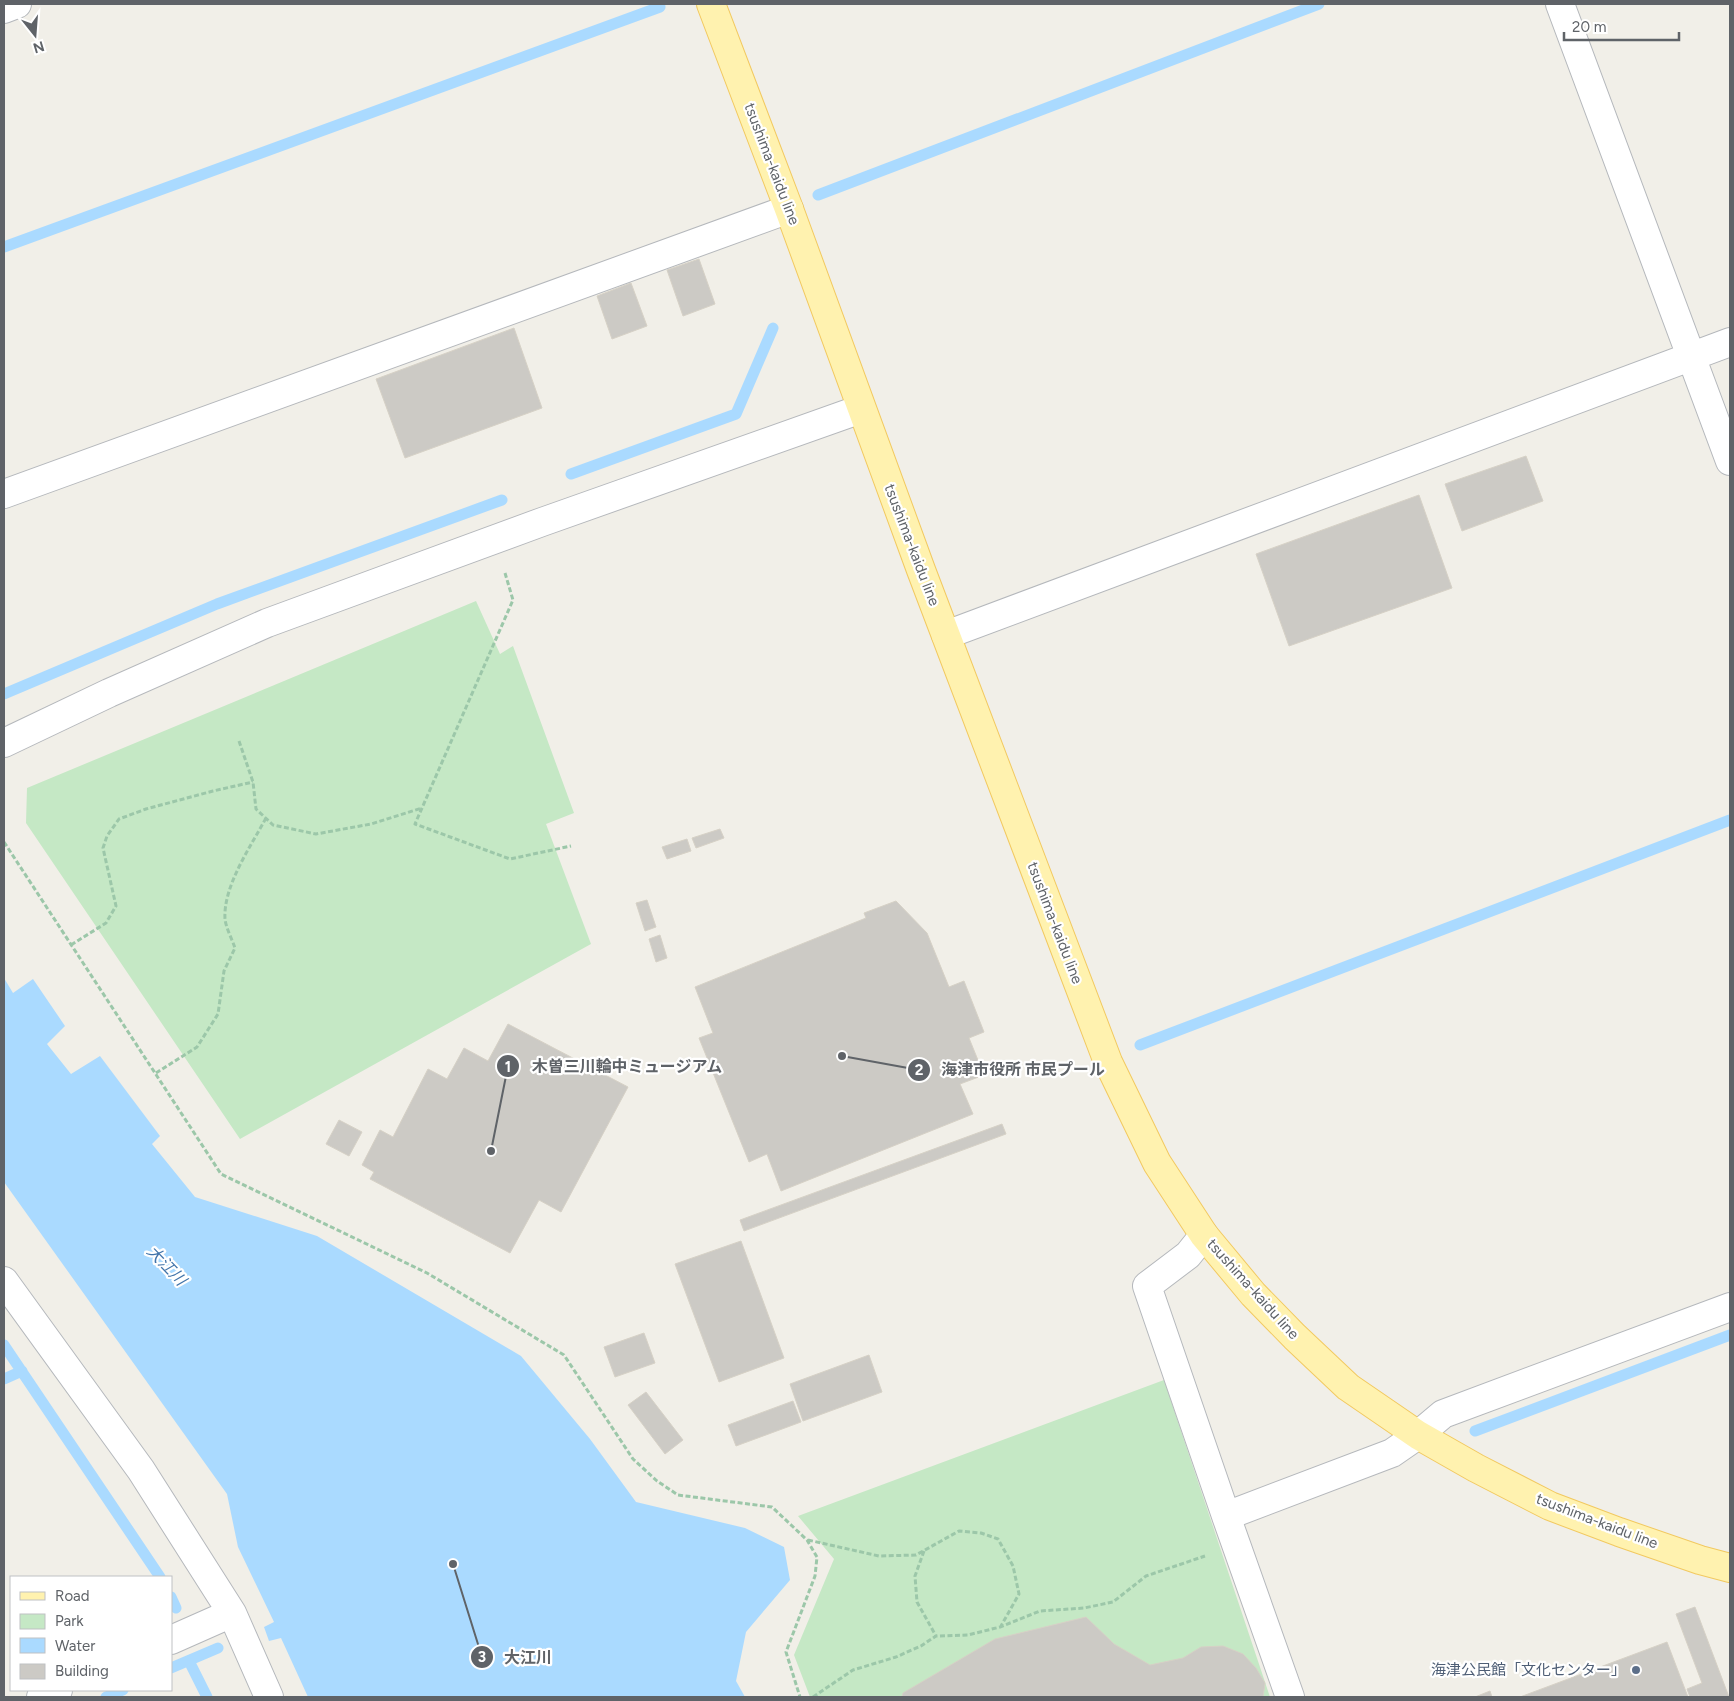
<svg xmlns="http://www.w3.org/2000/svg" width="1734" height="1701" font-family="Figtree,'Noto Sans JP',sans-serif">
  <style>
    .green { fill: #c5e8c5 }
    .water { fill: #aadaff }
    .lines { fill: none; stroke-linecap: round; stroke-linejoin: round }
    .stream { stroke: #aadaff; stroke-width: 11 }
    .building { fill: #cccac5; stroke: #d6d1c6 }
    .minor-casing { stroke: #b5b8bc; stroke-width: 30 }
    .major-casing { stroke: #f2c960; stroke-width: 30 }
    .path { stroke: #9cc7a9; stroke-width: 3; stroke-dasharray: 5 2.5; stroke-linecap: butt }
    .minor { stroke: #fff; stroke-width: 28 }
    .major { stroke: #fff2af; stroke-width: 28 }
    .service-dot { fill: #5c6f8a; stroke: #fff; stroke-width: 2 }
    .labels { text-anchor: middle; stroke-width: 4.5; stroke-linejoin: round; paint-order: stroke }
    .street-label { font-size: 15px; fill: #5f6368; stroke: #fff }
    .service-label { font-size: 15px; fill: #4e5e75; stroke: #fff; text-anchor: end }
    .water-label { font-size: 16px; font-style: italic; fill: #4174aa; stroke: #fff }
    .leader { fill: none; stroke: #5f6368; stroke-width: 2 }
    .callout-dot { fill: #5f6368; stroke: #fff; stroke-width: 2 }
    .mark-label { font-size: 15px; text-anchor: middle; font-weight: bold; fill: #fff }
    .callout-label { font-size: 16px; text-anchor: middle; font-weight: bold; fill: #5f6368; stroke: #fff; stroke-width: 4.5; stroke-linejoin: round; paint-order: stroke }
  </style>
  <rect width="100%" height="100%" fill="#f1efe8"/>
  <path class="green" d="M 476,601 L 500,654 L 513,646 L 574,813 L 546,824 L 591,944 L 240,1139 L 26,823 L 27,788 Z
    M 1164,1380 L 1270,1697 L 810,1697 L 794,1655 L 834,1559 L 798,1516 Z"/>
  <path class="water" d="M 4,978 L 13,993 L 33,979 L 65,1026 L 47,1044 L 71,1074 L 100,1056 L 160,1136 L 152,1144 L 195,1197 L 317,1236 L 521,1356 L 590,1439 L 636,1502 L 745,1528 L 784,1547 L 790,1580 L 746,1632 L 736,1681 L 745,1697 L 308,1697 L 281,1638 L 269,1641 L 264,1627 L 274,1622 L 238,1547 L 227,1494 L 4,1182 Z"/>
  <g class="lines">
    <path class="stream" d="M 818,195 L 1319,4
      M 4,247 L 660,7
      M 571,474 L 736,414 L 773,328
      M 4,694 L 217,604 L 502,500
      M 1140,1045 L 1730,820
      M 4,1345 L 160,1577
      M 4,1379 L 22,1371
      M 1475,1431 L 1730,1335
      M 171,1597 L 176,1608
      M 189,1661 L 207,1697
      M 171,1668 L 218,1648
      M 106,1697 L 123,1690"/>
  </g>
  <path class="building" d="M 699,259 L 715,304 L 683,316 L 667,270 Z
    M 631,283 L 647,326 L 612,339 L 597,296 Z
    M 514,328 L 542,408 L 405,458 L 376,379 Z
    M 1526,456 L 1543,501 L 1462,531 L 1445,484 Z
    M 1419,495 L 1452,588 L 1289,646 L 1256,554 Z
    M 720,829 L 724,838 L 696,848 L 692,838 Z
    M 687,839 L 691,851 L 667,859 L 662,847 Z
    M 647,900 L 656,927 L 645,931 L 636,903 Z
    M 896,901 L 927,933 L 949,987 L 964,981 L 984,1032 L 969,1038 L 984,1075 L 960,1084 L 973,1114 L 781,1191 L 767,1154 L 749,1162 L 699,1038 L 713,1033 L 695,987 L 866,918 L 864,913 Z
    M 660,935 L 667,958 L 656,962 L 649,939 Z
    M 508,1024 L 628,1087 L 561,1212 L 539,1200 L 510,1253 L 370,1179 L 374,1172 L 362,1165 L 380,1130 L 393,1137 L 428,1069 L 447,1079 L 464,1048 L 488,1061 Z
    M 339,1120 L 362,1132 L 349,1156 L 326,1144 Z
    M 1002,1124 L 1006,1134 L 744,1231 L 740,1220 Z
    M 741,1241 L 784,1358 L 719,1382 L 675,1264 Z
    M 644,1333 L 655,1363 L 615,1377 L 604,1347 Z
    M 869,1355 L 882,1392 L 803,1421 L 790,1384 Z
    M 646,1392 L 683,1440 L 665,1454 L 628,1405 Z
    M 793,1401 L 801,1422 L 736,1446 L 728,1425 Z
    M 1695,1607 L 1729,1697 L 1690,1697 L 1687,1689 L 1702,1683 L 1676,1614 Z
    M 1086,1617 L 1114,1644 L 1150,1665 L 1183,1658 L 1201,1647 L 1223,1646 L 1243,1654 L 1256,1668 L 1265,1683 L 1263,1697 L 902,1697 L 903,1693 L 995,1639 Z
    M 1667,1642 L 1688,1697 L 1520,1697 Z
    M 1490,1691 L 1492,1697 L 1475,1697 Z"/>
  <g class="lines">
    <g class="minor-casing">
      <path id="minor" d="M 1560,4 L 1730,461
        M 4,9 L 17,4
        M 4,494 L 789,209
        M 946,635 L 1730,342
        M 4,743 L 109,693 L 267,623 L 542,522 L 861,409
        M 1204,1235 L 1188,1255 L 1147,1286 L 1226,1516 L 1392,1453 L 1418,1435 L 1443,1414 L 1730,1307
        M 4,1281 L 141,1470 L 232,1613 L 269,1697
        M 1226,1516 L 1290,1697
        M 171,1640 L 232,1613
        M 41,1697 L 58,1690"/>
    </g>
    <g class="major-casing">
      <path id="major" d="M 711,4 L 789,209 L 921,570 L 1108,1062 L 1157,1163 L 1204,1235 L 1253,1294 L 1295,1337 L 1348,1387 L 1418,1435 L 1476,1468 L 1550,1506 L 1619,1532 L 1700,1560 L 1730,1568"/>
    </g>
    <path class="path" d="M 505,573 L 513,600 L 415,824 L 510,859 L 571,846
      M 239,741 L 253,782 L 256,809 L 273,825 L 316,834 L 371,824 L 422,808
      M 4,842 L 221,1174 L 427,1273 L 564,1355 L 633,1459 L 657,1481 L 678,1495 L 772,1507 L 807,1540 L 817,1557 L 815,1576 L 786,1652 L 800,1697
      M 71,945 L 106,923 L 116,906 L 103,848 L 107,836 L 119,819 L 146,809 L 213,791 L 253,782
      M 156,1073 L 197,1047 L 218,1014 L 224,971 L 235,948 C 232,939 226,928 225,919 C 223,886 251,846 266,818
      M 808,1540 L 879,1556 L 916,1555 L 959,1531 L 981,1533 L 998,1539 L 1013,1566 L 1019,1594 L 1001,1626
      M 924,1551 L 915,1576 L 917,1602 L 936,1636
      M 813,1697 L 853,1670 L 896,1657 L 921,1646 L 936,1636 L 968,1635 L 1000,1627 L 1040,1611 L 1084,1608 L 1113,1602 L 1146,1576 L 1205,1556"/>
    <use href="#minor" class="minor"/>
    <use href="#major" class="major"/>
  </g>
  <circle class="service-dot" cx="1636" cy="1670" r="5"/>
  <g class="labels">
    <g class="street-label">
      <text transform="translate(772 164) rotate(69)" y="5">tsushima-kaidu line</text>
      <text transform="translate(912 545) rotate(69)" y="5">tsushima-kaidu line</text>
      <text transform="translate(1055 923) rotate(69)" y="5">tsushima-kaidu line</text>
      <text transform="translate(1253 1289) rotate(48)" y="5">tsushima-kaidu line</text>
      <text transform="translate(1597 1521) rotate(21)" y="5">tsushima-kaidu line</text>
    </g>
    <g class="service-label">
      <text x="1626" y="1675">海津公民館「文化センター」</text>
    </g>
    <g class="water-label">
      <text transform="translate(167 1265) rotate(46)" y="6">大江川</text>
    </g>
  </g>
  <path class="leader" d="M491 1151L508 1066M842 1056L919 1070M453 1564L482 1657"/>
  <g class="callout-dot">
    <circle cx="491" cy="1151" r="5"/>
    <circle cx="842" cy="1056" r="5"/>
    <circle cx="453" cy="1564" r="5"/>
    <circle cx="508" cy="1066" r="12"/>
    <circle cx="919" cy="1070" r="12"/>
    <circle cx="482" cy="1657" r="12"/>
  </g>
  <g class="mark-label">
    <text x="508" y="1072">1</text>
    <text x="919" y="1075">2</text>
    <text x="482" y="1662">3</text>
  </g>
  <g class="callout-label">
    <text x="627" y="1072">木曽三川輪中ミュージアム</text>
    <text x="1023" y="1075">海津市役所 市民プール</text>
    <text x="528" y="1663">大江川</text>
  </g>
  <rect width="1734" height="1701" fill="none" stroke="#5f6368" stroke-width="10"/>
  <rect x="10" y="1576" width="162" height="115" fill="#ffffff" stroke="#bfc1c3"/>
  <rect x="20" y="1592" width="25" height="8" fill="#fff2af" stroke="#bfc1c3"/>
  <text x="55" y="1601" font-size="15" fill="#5f6368">Road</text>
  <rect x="20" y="1614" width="25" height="15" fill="#c5e8c5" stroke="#bfc1c3"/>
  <text x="55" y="1626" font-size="15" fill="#5f6368">Park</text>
  <rect x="20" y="1638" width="25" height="15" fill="#aadaff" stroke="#bfc1c3"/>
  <text x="55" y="1651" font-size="15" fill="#5f6368">Water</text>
  <rect x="20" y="1664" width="25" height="15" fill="#cccac5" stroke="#bfc1c3"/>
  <text x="55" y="1676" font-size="15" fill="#5f6368">Building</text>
  <g transform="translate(35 35) rotate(163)" stroke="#ffffff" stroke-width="4" paint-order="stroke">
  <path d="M0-4L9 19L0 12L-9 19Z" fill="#5f6368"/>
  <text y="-8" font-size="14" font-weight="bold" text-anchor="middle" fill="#5f6368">N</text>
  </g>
  <path d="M1564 32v8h115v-8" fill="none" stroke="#5f6368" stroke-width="2.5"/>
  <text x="1572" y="32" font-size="15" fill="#5f6368" stroke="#ffffff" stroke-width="4" paint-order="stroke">20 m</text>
</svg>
